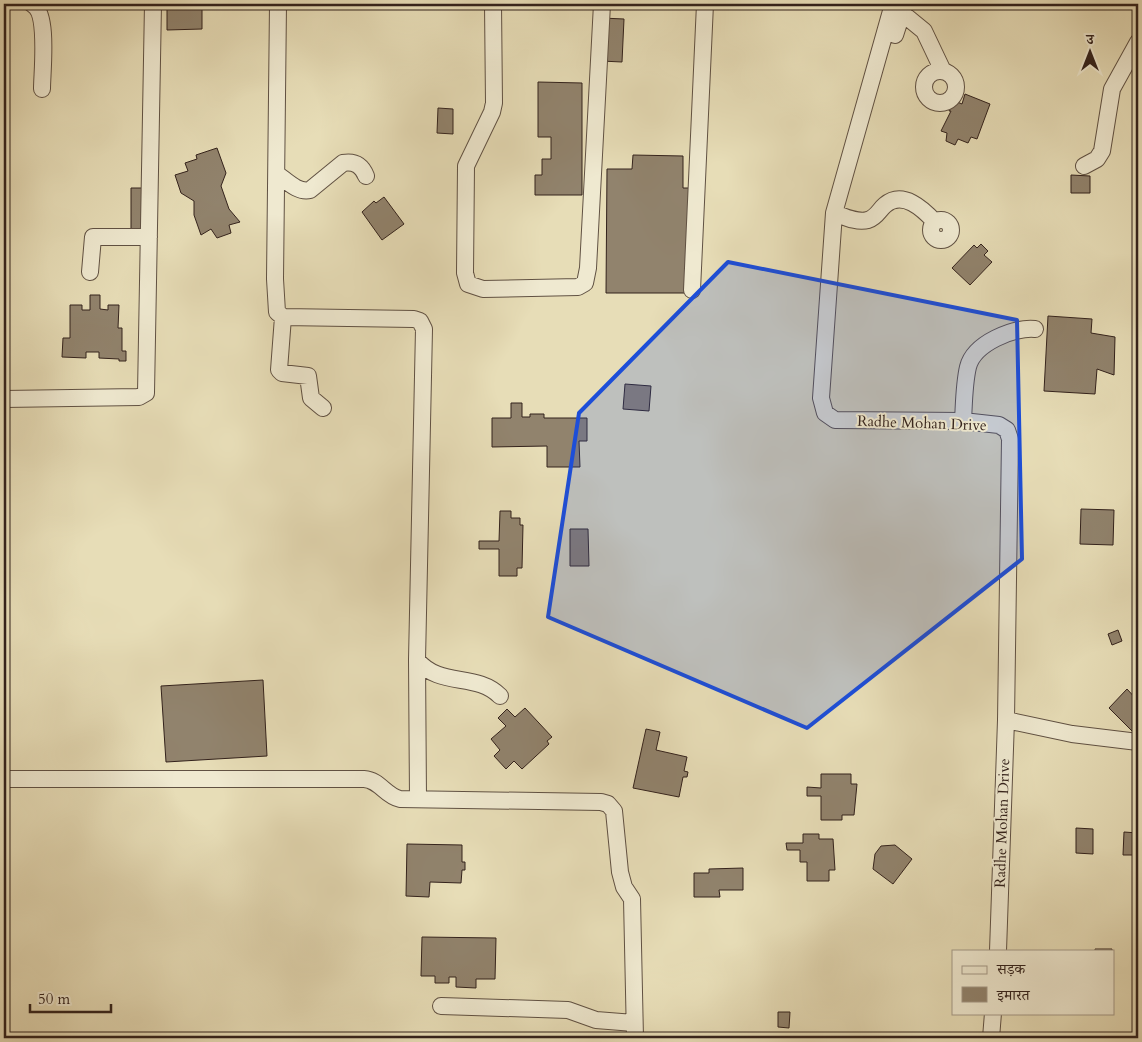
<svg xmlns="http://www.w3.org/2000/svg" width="1142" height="1042" font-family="Cardo,'Noto Serif Devanagari',serif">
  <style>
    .building { fill: #91836d; stroke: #33221c }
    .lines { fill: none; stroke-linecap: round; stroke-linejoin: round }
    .minor-casing { stroke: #605143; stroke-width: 18 }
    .minor { stroke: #efe9d0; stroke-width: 16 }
    .marked { fill: #1d4ed8; fill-opacity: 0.2; stroke: #1d4ed8; stroke-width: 4; stroke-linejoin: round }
    .labels { text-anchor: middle; stroke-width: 4; stroke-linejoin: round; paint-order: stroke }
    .street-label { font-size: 15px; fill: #33221c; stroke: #efe9d0 }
  </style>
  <rect width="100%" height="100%" fill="#e7ddb7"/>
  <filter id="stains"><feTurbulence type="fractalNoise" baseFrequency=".004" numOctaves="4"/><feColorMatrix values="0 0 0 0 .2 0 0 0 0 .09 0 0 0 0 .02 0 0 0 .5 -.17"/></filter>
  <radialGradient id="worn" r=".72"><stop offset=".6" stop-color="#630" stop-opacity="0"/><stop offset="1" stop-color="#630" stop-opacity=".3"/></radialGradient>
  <path class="building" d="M 167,5 L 202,5 L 202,29 L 167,30 Z
    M 602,18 L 624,19 L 622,62 L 601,61 Z
    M 538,82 L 582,83 L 582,195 L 535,195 L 535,175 L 542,175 L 542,159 L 551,159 L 551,137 L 538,137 Z
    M 965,94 L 990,104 L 977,139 L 971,137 L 968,143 L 958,139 L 955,145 L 946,141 L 947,133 L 941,131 L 951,111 L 949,111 L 953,100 L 962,104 Z
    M 438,108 L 453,109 L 453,134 L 437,133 Z
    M 217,148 L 226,173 L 221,186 L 229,209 L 240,222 L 229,225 L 231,233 L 217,238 L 211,229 L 201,235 L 194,215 L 194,201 L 181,193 L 175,175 L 188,171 L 185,163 L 197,159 L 196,155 Z
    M 633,155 L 683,156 L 683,188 L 690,188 L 690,293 L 606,293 L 607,169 L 632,169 Z
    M 1071,175 L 1090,176 L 1090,193 L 1071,193 Z
    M 131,188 L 144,188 L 144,235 L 131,235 Z
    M 384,197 L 404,224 L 382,240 L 362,212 L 374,201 L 376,203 Z
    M 981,244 L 988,251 L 984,255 L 992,262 L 970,285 L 952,268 L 974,245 L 977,248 Z
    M 90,295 L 100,295 L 100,309 L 108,310 L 108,305 L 119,305 L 118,328 L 122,328 L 122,351 L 126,351 L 126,361 L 119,361 L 119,359 L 99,358 L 99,352 L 86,352 L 86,358 L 62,357 L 63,338 L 70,338 L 70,305 L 82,305 L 82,310 L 90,310 Z
    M 1048,316 L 1092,319 L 1091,333 L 1115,337 L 1114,375 L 1097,369 L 1095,394 L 1044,391 Z
    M 625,384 L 651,386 L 649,411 L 623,409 Z
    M 511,403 L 522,403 L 522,417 L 530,417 L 530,414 L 544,414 L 544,418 L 587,418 L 587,441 L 579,441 L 580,467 L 547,467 L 547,446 L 492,447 L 492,418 L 511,418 Z
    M 1081,509 L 1114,510 L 1113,545 L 1080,544 Z
    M 500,511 L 511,511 L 511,518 L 520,518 L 520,525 L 523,525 L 522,568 L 517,568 L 517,576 L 499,576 L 499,549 L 479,549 L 479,541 L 499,541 Z
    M 570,529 L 588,529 L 589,566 L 570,566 Z
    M 1118,630 L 1122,641 L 1112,645 L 1108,634 Z
    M 263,680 L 267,756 L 166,762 L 161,686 Z
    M 1127,689 L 1138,701 L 1138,737 L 1109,708 Z
    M 525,708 L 552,737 L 547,741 L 549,744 L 522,769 L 514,761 L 506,769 L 494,756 L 500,750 L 491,739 L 506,726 L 498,718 L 507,709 L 515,717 Z
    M 646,729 L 660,732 L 656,750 L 687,757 L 684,771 L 688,772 L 687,777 L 683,777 L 679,797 L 633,788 Z
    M 821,774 L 851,774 L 851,784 L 857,784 L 854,815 L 842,815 L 842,820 L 821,820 L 821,796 L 807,796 L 807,787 L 821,788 Z
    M 1076,828 L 1093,829 L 1093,854 L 1076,853 Z
    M 1124,832 L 1138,833 L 1138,855 L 1123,855 Z
    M 803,834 L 819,834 L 819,839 L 833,839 L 835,870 L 829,870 L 829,881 L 807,881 L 807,862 L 800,862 L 800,850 L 787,850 L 786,843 L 803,843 Z
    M 407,844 L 462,845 L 462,862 L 465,862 L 465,870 L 462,870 L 461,883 L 430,882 L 429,897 L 406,896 Z
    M 895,845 L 912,859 L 893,884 L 873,869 L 875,854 L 881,846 Z
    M 743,868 L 743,890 L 719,890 L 720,897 L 694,897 L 694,873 L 709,873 L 709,869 Z
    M 422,937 L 496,938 L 495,979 L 476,979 L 476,988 L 456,987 L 456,977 L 449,977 L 449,983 L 435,983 L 435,976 L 421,976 Z
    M 1095,949 L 1112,949 L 1112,951 L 1095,951 Z
    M 778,1012 L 790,1012 L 789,1028 L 778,1027 Z
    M 427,1034 L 437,1035 L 437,1038 L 427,1038 Z"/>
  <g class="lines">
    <g class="minor-casing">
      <path id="minor" d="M 32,4 C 49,12 42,71 42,89
        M 278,4 L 275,279 L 277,312 L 283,317 L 414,319 L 420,321 L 424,329 L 417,660 L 418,799
        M 493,4 L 494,103 L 492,112 L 466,166 L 465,273 L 468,284 L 483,289 L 578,287 L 585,283 L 588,268 L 602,4
        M 893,4 L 834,213 L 821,398 L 825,413 L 835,420 L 963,421 L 999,425 L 1007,430 L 1010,439 L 1006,720 L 998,951
        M 902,13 L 924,31 L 943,71
        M 895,35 L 905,4
        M924 87a16 16 0 1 1 32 0a16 16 0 1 1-32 0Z
        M 1084,166 L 1097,159 L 1102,151 L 1112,89 L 1138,42
        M 277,174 C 287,181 298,193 310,190 L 343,163 C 355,161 362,166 366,176
        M 834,213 C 845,217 857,223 868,220 C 877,217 879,210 885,205 C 903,190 923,209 935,222
        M931 230a10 10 0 1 1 20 0a10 10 0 1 1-20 0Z
        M 90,272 L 93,237 L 149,237
        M 692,290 L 705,4
        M 283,317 L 279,370 L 282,373 L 308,376 L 311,398 L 323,408
        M 4,399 L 139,397 L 146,393 L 153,4
        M 963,421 C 964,404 964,384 968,367 C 974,343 1014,327 1035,329
        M 417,660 C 440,688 476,672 500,696
        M 1006,720 L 1072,734 L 1138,742
        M 4,779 L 364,779 C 380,780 385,796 400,799 L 601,802 L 608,804 L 614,811 L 620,872 L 624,887 L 632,899 L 635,1038
        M 441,1006 L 568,1010 L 596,1020 L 634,1023
        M 991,1038 L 993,1013"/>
    </g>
    <use href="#minor" class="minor"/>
  </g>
  <path class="marked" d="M 728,262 L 1017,320 L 1022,559 L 807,728 L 548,617 L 579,413 Z"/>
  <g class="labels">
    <g class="street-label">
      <text transform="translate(922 423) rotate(2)" y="5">Radhe Mohan Drive</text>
      <text transform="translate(1002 823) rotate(-88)" y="5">Radhe Mohan Drive</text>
    </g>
  </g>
  <rect width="1142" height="1042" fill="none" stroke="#e7ddb7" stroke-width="20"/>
  <rect x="5" y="5" width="1132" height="1032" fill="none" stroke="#33221c" stroke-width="2.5"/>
  <rect x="10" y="10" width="1122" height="1022" fill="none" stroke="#33221c"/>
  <rect x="952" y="950" width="162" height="65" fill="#efe9d0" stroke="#a49988"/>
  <rect x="962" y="966" width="25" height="8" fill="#efe9d0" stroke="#a49988"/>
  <text x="997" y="974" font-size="15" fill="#33221c">सड़क</text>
  <rect x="962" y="987" width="25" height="15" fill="#91836d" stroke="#a49988"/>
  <text x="997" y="1000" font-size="15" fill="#33221c">इमारत</text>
  <g transform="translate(1090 52)" stroke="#efe9d0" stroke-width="4" paint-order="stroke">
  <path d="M0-4L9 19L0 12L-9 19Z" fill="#33221c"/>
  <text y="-8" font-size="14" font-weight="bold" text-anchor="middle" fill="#33221c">उ</text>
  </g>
  <path d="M30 1004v8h81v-8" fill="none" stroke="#33221c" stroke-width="2.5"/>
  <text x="38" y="1004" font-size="15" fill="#33221c" stroke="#efe9d0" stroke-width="4" paint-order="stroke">50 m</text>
  <rect width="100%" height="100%" filter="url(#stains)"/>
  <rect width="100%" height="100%" fill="url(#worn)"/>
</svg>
